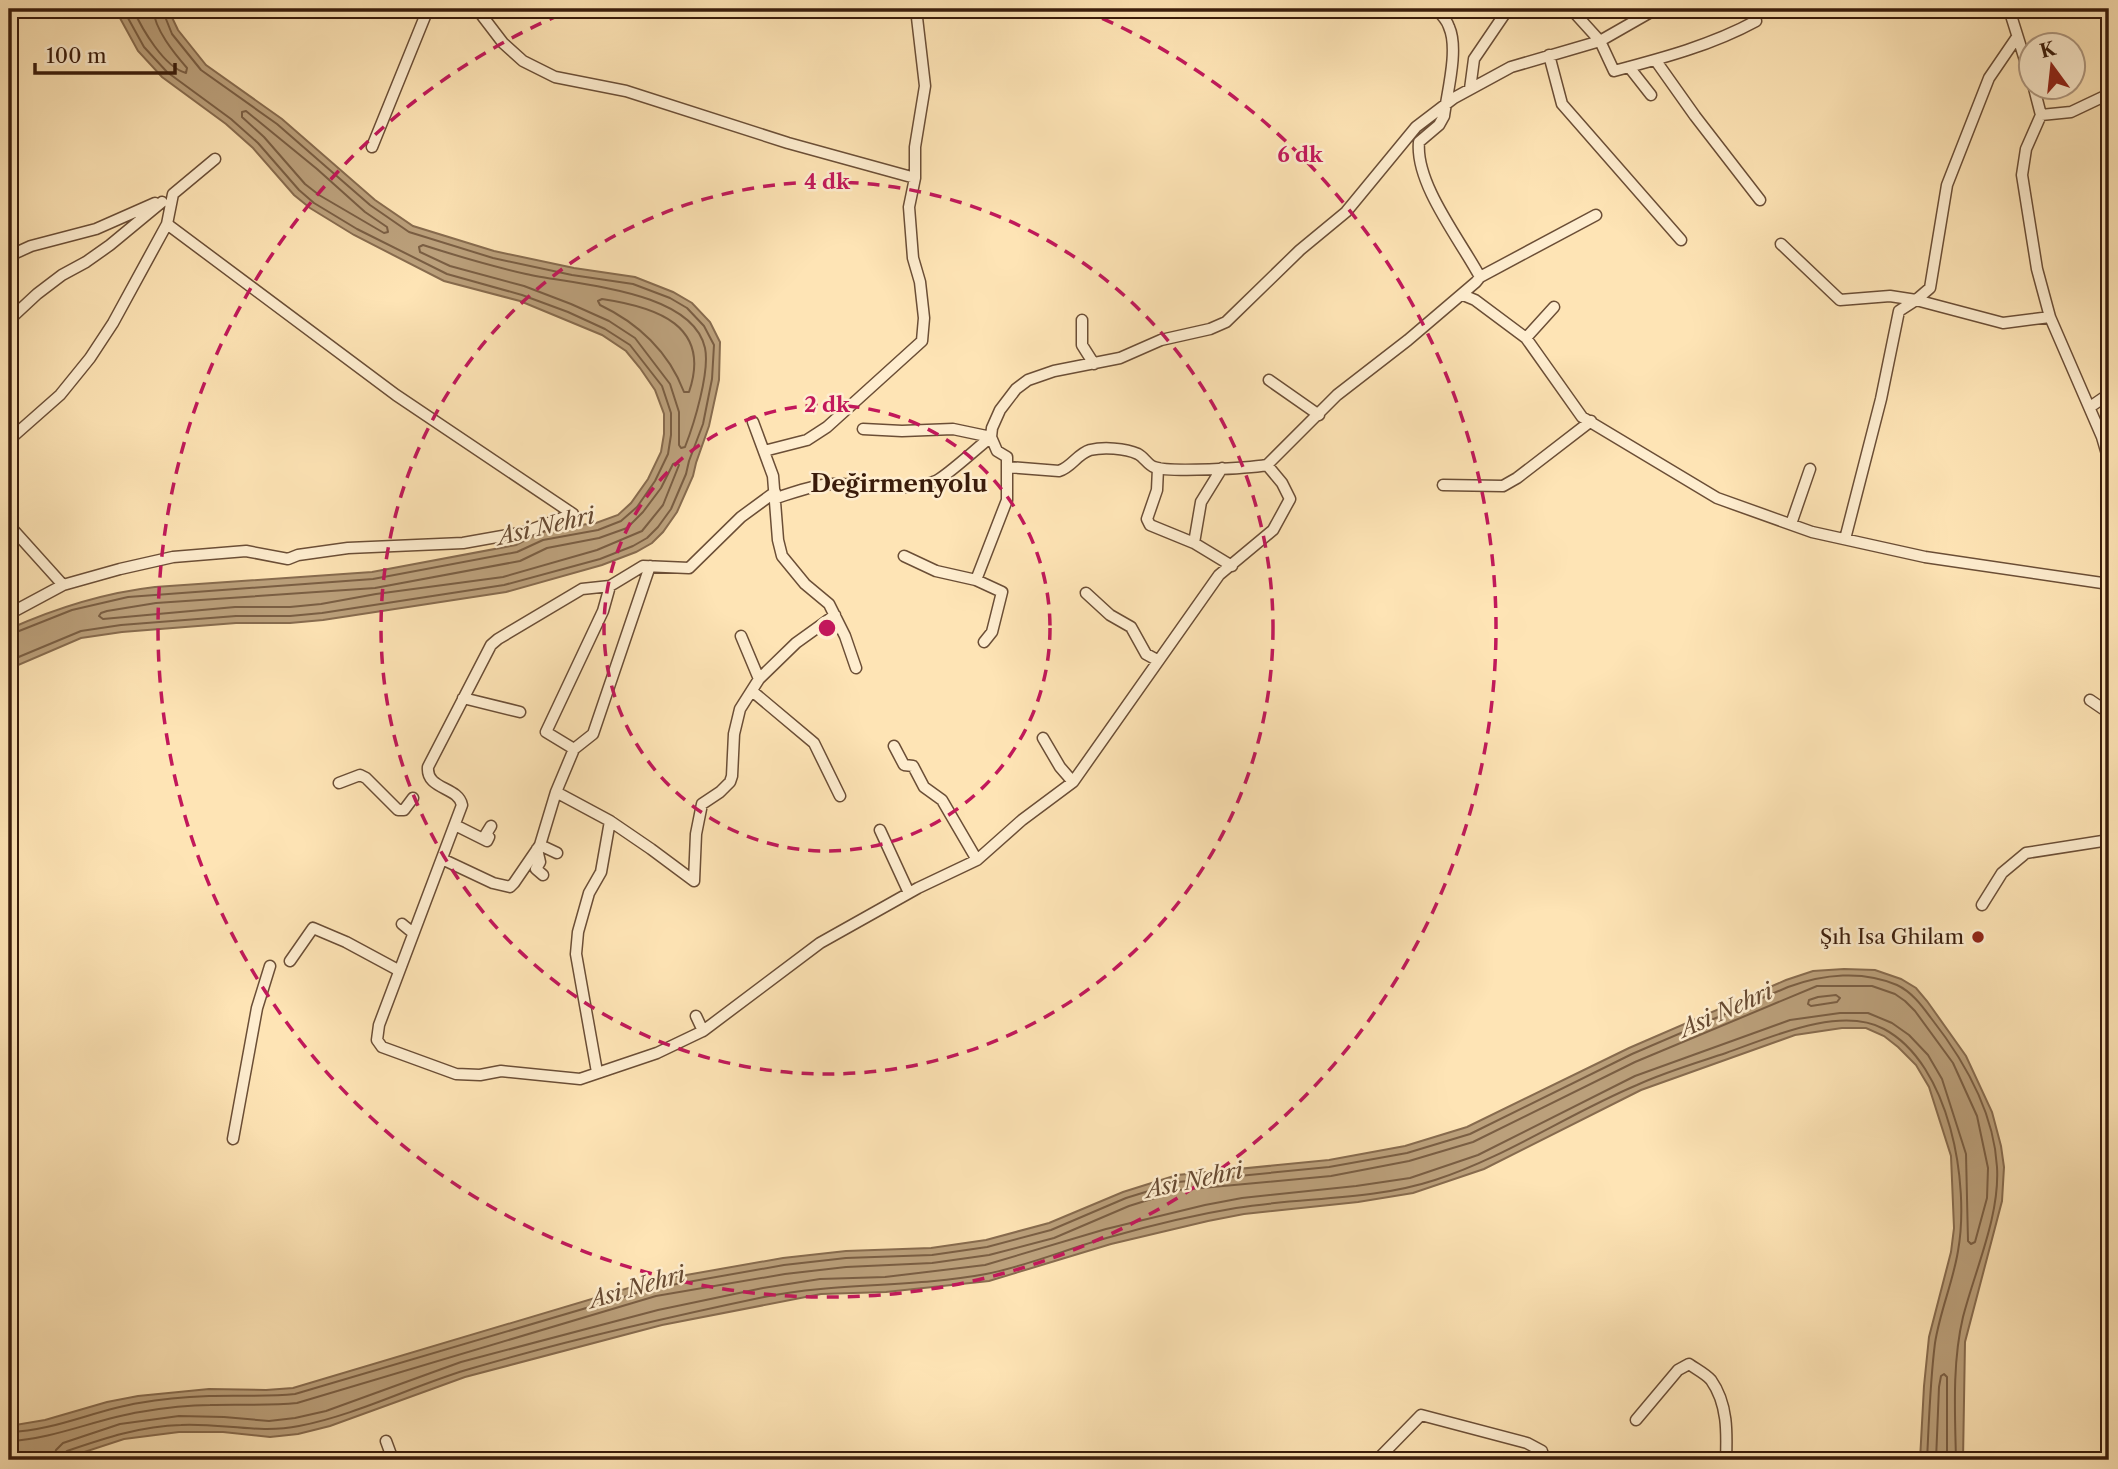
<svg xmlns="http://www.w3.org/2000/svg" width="2118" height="1469" font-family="'Libre Caslon Text',serif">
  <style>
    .water { fill: #bba07b; stroke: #876b4e; stroke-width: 2 }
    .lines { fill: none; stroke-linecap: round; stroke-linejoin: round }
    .shore { stroke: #7a5e43; stroke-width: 2 }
    .minor-casing { stroke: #6b4e36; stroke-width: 13 }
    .minor { stroke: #feedcf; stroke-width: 10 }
    .ring { fill: none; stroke: #c2185b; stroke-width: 3.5; stroke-dasharray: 12 9 }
    .poi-dot { fill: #8f2418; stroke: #feedcf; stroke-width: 2.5 }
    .labels { text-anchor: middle; stroke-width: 5; stroke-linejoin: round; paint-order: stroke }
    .poi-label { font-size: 21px; fill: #3a1c0b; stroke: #feedcf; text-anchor: end }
    .water-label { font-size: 23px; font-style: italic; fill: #674a32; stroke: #feedcf }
    .quarter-label { font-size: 24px; font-weight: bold; fill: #3a1c0b; stroke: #feedcf }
    .centre { fill: #c2185b; stroke: #feedcf; stroke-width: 3.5 }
    .ring-label { font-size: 21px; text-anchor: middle; font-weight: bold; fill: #c2185b; stroke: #feedcf; stroke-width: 5; stroke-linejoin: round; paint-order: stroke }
  </style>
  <rect width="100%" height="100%" fill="#fee4b5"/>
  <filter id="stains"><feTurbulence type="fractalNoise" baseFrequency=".00286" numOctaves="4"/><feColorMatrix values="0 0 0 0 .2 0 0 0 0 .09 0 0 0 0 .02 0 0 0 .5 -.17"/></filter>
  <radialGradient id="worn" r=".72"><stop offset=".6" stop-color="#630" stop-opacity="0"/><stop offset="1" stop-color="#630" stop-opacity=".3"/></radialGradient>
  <path class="water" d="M 115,9 L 168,9 L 178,30 L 206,65 L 282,119 L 375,200 L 413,226 L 494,251 L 574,268 L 635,277 L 673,292 L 692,303 L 710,322 L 720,342 L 719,380 L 709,426 L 696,463 L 693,476 L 677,512 L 663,532 L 652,543 L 636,552 L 602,565 L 506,592 L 323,620 L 290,623 L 236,623 L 122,632 L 81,638 L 9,669 L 9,629 C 56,608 103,593 155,587 L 372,572 L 516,545 L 539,533 L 564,527 L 596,523 L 618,515 L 631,503 L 648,479 L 661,452 L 664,434 L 664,414 L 655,390 L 640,368 L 626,351 L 602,335 L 520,301 L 444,281 L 354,235 L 310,208 L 294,195 L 253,148 L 226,124 L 162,77 L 138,51 Z
    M 1844,969 L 1875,970 L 1901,979 L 1916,988 L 1927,1001 L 1966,1056 L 1992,1112 L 2001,1146 L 2004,1167 L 2002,1201 L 1965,1342 L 1963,1460 L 1920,1460 L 1924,1386 L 1929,1337 L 1951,1252 L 1954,1228 L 1951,1156 L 1929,1087 L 1916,1065 L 1898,1047 L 1884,1036 L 1866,1028 L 1842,1028 L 1795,1035 L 1641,1090 L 1484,1169 L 1413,1193 L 1358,1202 L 1244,1214 L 1208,1221 L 1111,1244 L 989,1281 L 886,1292 L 821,1294 L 662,1325 L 465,1377 L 330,1426 L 298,1434 L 270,1437 L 223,1432 L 179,1432 L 124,1439 L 60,1460 L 9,1460 L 9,1426 L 45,1420 L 107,1402 L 138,1396 L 209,1389 L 266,1390 L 293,1388 L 652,1281 L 783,1258 L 846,1251 L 931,1248 L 986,1240 L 1049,1223 L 1123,1192 L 1177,1175 L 1329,1160 L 1405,1146 L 1467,1127 L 1629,1048 L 1786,980 L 1813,971 Z"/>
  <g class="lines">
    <path class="shore" d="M 133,9 C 142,29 164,67 186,73 L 187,68 C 174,53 155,30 153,9
      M 246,111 L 317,169 L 365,212 L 387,227 L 388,232 L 384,233 L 319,195 L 305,184 L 264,137 L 242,117 L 242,112 Z
      M 423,245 C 457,256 491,266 526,274 C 573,285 692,289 705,348 C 710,372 694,424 685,447 L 681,448 L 679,445 L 679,412 L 670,384 L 635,338 L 609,321 L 571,304 L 524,286 L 450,266 L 420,252 L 419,247 Z
      M 602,299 C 656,307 712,325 689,392 L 684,392 C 669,352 638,323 600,305 L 598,301 Z
      M 676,463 L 679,465 L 663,505 L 642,531 L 597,550 L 503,577 L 376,594 L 321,604 L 290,607 L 235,607 L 103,619 L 99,616 L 101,613 L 107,611 L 156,603 L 375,588 L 520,561 L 547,548 L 599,538 L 627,528 L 643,512 L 661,488 L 673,464 Z
      M 9,635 L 72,610 L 128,597 L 373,579 L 517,552 L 543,540 L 598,530 L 621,521 L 637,507 L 655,481 L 668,454 L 671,435 L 671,413 L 662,386 L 630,345 L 605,329 L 568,312 L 522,295 L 447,274 L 357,229 L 314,203 L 299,190 L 258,143 L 231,119 L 167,72 L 144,47 L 123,9
      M 9,661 L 81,631 L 121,625 L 236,616 L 290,616 L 322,613 L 504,585 L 600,559 L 633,546 L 647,538 L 658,527 L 671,509 L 686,474 L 689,461 L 703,424 L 712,379 L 714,345 L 704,326 L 687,308 L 670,298 L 633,284 L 572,275 L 493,258 L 409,232 L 370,205 L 277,124 L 201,70 L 172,34 L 162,9
      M 1836,995 L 1840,998 L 1837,1002 L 1811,1006 L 1808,1004 L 1809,1000 L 1818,997 Z
      M 9,1432 C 54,1431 95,1410 139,1403 C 162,1399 186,1397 209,1396 C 238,1395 266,1397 295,1394 L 654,1288 L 784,1265 L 846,1258 L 932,1255 L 987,1247 L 1051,1230 L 1126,1198 L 1178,1182 L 1329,1167 L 1407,1153 L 1470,1134 L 1632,1054 L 1788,987 C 1823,974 1863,970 1897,985 C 1912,992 1922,1006 1931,1018 C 1964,1060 1994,1113 1997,1167 C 2000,1216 1975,1270 1963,1317 C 1952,1363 1955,1414 1956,1460
      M 9,1441 C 54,1439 96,1419 140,1412 C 163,1408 187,1405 210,1405 C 239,1404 268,1406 297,1403 L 656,1296 L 785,1274 L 846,1267 L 932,1263 L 989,1255 L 1054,1238 L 1129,1206 L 1180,1190 L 1331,1176 L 1409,1161 L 1473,1142 L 1635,1062 L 1817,986 L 1872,986 L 1895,994 L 1905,1001 L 1915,1011 L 1953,1063 L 1977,1116 L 1988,1168 L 1987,1198 L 1975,1242 L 1971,1244 L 1968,1241 L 1966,1154 L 1942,1079 L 1928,1055 L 1909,1035 L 1892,1023 L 1868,1013 L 1840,1013 L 1790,1020 L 1635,1076 L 1478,1155 L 1410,1178 L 1356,1186 L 1242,1198 L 1205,1205 L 1106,1229 L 985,1265 L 885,1277 L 820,1279 L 763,1288 L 658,1310 L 461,1362 L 326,1411 L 295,1418 L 269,1421 L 224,1417 L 179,1416 L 120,1424 L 63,1443 L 56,1450 L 53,1460
      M 62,1460 L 63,1455 L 67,1451 C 105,1438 141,1426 181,1425 C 221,1423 260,1434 299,1426 C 356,1415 410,1387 466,1370 C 564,1341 664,1318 764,1297 C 837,1282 912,1288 986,1274 C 1028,1266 1069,1248 1110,1237 C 1152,1225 1194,1215 1236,1208 C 1302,1197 1371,1201 1435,1180 C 1506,1157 1568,1114 1637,1085 C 1665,1072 1696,1063 1726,1053 C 1769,1038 1840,1005 1884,1029 C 1950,1064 1970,1184 1958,1251 C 1953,1282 1940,1311 1935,1343 C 1930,1382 1929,1421 1927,1460
      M 1936,1460 L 1939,1387 L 1941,1376 L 1944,1374 L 1947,1377 L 1947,1460"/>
    <g class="minor-casing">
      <path id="minor" d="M 477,9 L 503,43 L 523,61 L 555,77 L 626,91 L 788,143 L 915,178
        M 1571,9 L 1600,41 L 1614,71 C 1663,58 1712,45 1756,21
        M 2009,9 L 2030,76
        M 1549,55 L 1562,104 L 1681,240
        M 1656,61 L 1695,116 L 1760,200
        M 1629,67 L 1651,95
        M 2034,88 L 2041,115 L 2026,149 L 2022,175 L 2037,269 L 2050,317 L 2102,437 L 2109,461
        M 1470,89 L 1474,59 L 1508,9
        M 2041,115 L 2071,112 L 2109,94
        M 372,147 L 428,9
        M 1781,244 L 1840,300 L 1890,296 L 1916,300 L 1899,311 L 1881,399 L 1845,539
        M 9,256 L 31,246 L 96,229 L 155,203
        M 1480,277 L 1596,215
        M 1463,295 L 1475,300 L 1526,338 L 1582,417 L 1717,498 L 1812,532 L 1925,557 L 2109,584
        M 1916,300 L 1930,288 L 1947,185 L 1989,78 L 2017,37
        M 1916,300 L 2003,323 L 2050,317
        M 9,320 L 37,294 L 62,275 L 86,262 L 110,245 L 162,202
        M 1082,320 L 1082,345 L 1094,364
        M 1526,338 L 1554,307
        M 1269,380 L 1319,415
        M 2090,407 L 2109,394
        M 753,422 L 773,476 L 778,540 L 782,556 L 805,584 L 829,604 L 845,636 L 856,668
        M 863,429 L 902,431 L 953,429 L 991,437 L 997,451 L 1007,457 L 1007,500 L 976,580
        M 9,440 L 60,395 L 90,358 L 113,323 L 167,224 L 173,194 L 215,159
        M 764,451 L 807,440 L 827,427 L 922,341 L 924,318 L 920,282 L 913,258 L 909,207 L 915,178 L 915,147 L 925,86 L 916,9
        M 1008,467 L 1059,471 C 1072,467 1077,454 1090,450 C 1103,447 1125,448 1138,454 C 1144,457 1148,465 1154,467 C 1169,473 1249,468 1267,465 L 1337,395 L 1408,340 L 1476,282 L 1480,277 C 1461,241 1415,184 1419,142 L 1439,125 L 1444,116 C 1447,93 1459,49 1449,27 C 1447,20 1441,14 1436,9
        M 1158,468 L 1157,490 L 1147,519 L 1150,525 L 1194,543 L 1201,502 L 1222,468
        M 1443,485 L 1503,486 L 1517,478 L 1591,421
        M 775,492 L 741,517 L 689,568 L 643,566 L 610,586 L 582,589 L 498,639 L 491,645 L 428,767 C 426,790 458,786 462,805 L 379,1025 L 377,1040 L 382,1047 L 456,1074 L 480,1075 L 501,1071 L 580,1079 L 657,1053 L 703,1031 L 820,943 L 918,888 L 977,860 L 1022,820 L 1073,782 L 1219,575 L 1273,530 L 1290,499 L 1282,483 L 1267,465
        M 776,498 C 798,491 821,482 844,484 C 873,485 907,493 936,481 C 948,475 978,447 991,437 L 992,428 L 1000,410 L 1016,389 L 1028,380 L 1054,371 L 1120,358 L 1161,340 L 1210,329 L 1226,322 L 1300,250 L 1346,212 L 1416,127 L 1454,98 L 1511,67 L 1600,41 L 1656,9
        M 1791,524 L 1810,469
        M 9,525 L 63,585 L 120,569 L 173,557 L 246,551 L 288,559 L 298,555 L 348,548 L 463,543 L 525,532 L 573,514 L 396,395 L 167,224
        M 1194,543 L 1232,566
        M 904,556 L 936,571 L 976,580 L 1002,592 L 992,632 L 984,642
        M 1086,593 L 1110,615 L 1131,627 L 1146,654 L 1157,660
        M 9,614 L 63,585
        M 741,636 L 759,679
        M 752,691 L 814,743 L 840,796
        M 463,698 L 520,712
        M 2090,700 L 2109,713
        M 1043,738 L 1060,767 L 1073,782
        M 894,746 L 904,765 L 913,766 L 924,787 L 942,800 L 977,860
        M 574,749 L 546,732 L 603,611 L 610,586
        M 339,783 L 360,775 L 366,778 L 398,810 L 404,810 L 413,798
        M 556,792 L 610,821 L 601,872 L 589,893 L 578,932 L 576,954 L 597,1072
        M 610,821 L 651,849 L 694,881 L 696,834 L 702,804 L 720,792 L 730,782 L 732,776 L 734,734 L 740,709 L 759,679 L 796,643 L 835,615
        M 455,825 L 487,841 L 489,837 L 486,834 L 491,826
        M 880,830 L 909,893
        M 540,845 L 557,853
        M 537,849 L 540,862 L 536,869 L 543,875
        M 442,859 L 493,883 L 510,887 L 514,883 L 540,845 L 556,792 L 574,749 L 593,734 L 650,566
        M 1982,905 L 2002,873 L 2026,853 L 2109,840
        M 402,924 L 413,933
        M 290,961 L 313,928 L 346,942 L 398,970
        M 696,1016 L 703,1031
        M 233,1139 L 257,1008 L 270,966
        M 1636,1420 L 1678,1370 L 1689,1364 C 1696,1369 1706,1374 1711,1380 C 1728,1404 1727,1433 1726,1460
        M 386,1441 L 393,1460
        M 1377,1460 L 1421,1415 L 1527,1443 L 1542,1451 L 1543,1460"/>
    </g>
    <use href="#minor" class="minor"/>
  </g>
  <g class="ring">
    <circle cx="827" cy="628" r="223"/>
    <circle cx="827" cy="628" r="446"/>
    <path d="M1083 10A669 669 0 1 1 571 10"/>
  </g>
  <circle class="poi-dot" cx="1978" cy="937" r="7"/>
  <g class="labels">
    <g class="poi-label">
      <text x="1964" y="944">Şıh Isa Ghilam</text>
    </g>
    <g class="water-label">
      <text transform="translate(546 526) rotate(-13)" y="8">Asi Nehri</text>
      <text transform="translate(1726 1010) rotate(-24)" y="8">Asi Nehri</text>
      <text transform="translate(1194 1180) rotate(-12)" y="8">Asi Nehri</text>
      <text transform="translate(637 1287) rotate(-16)" y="8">Asi Nehri</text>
    </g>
    <g class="quarter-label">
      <text x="899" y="492">Değirmenyolu</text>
    </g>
  </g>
  <circle cx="827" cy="628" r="10" class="centre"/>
  <g class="ring-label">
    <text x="1300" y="162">6 dk</text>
    <text x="827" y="189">4 dk</text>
    <text x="827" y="412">2 dk</text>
  </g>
  <rect width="2118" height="1469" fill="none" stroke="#fee4b5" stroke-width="35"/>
  <rect x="10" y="10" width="2097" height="1448" fill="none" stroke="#3a1c0b" stroke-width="3.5"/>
  <rect x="18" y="18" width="2083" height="1434" fill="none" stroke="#3a1c0b" stroke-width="2"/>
  <g transform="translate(2052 66) rotate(345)"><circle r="33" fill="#feedcf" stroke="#b09981" stroke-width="2"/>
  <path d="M0-5L12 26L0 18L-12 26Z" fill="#8f2418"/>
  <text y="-10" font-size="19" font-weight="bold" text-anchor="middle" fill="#3a1c0b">K</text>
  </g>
  <path d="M35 63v10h140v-10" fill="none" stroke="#3a1c0b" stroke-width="3.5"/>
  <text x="46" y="63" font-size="21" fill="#3a1c0b" stroke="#feedcf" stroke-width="5" paint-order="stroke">100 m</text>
  <rect width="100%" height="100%" filter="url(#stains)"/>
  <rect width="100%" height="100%" fill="url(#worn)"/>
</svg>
